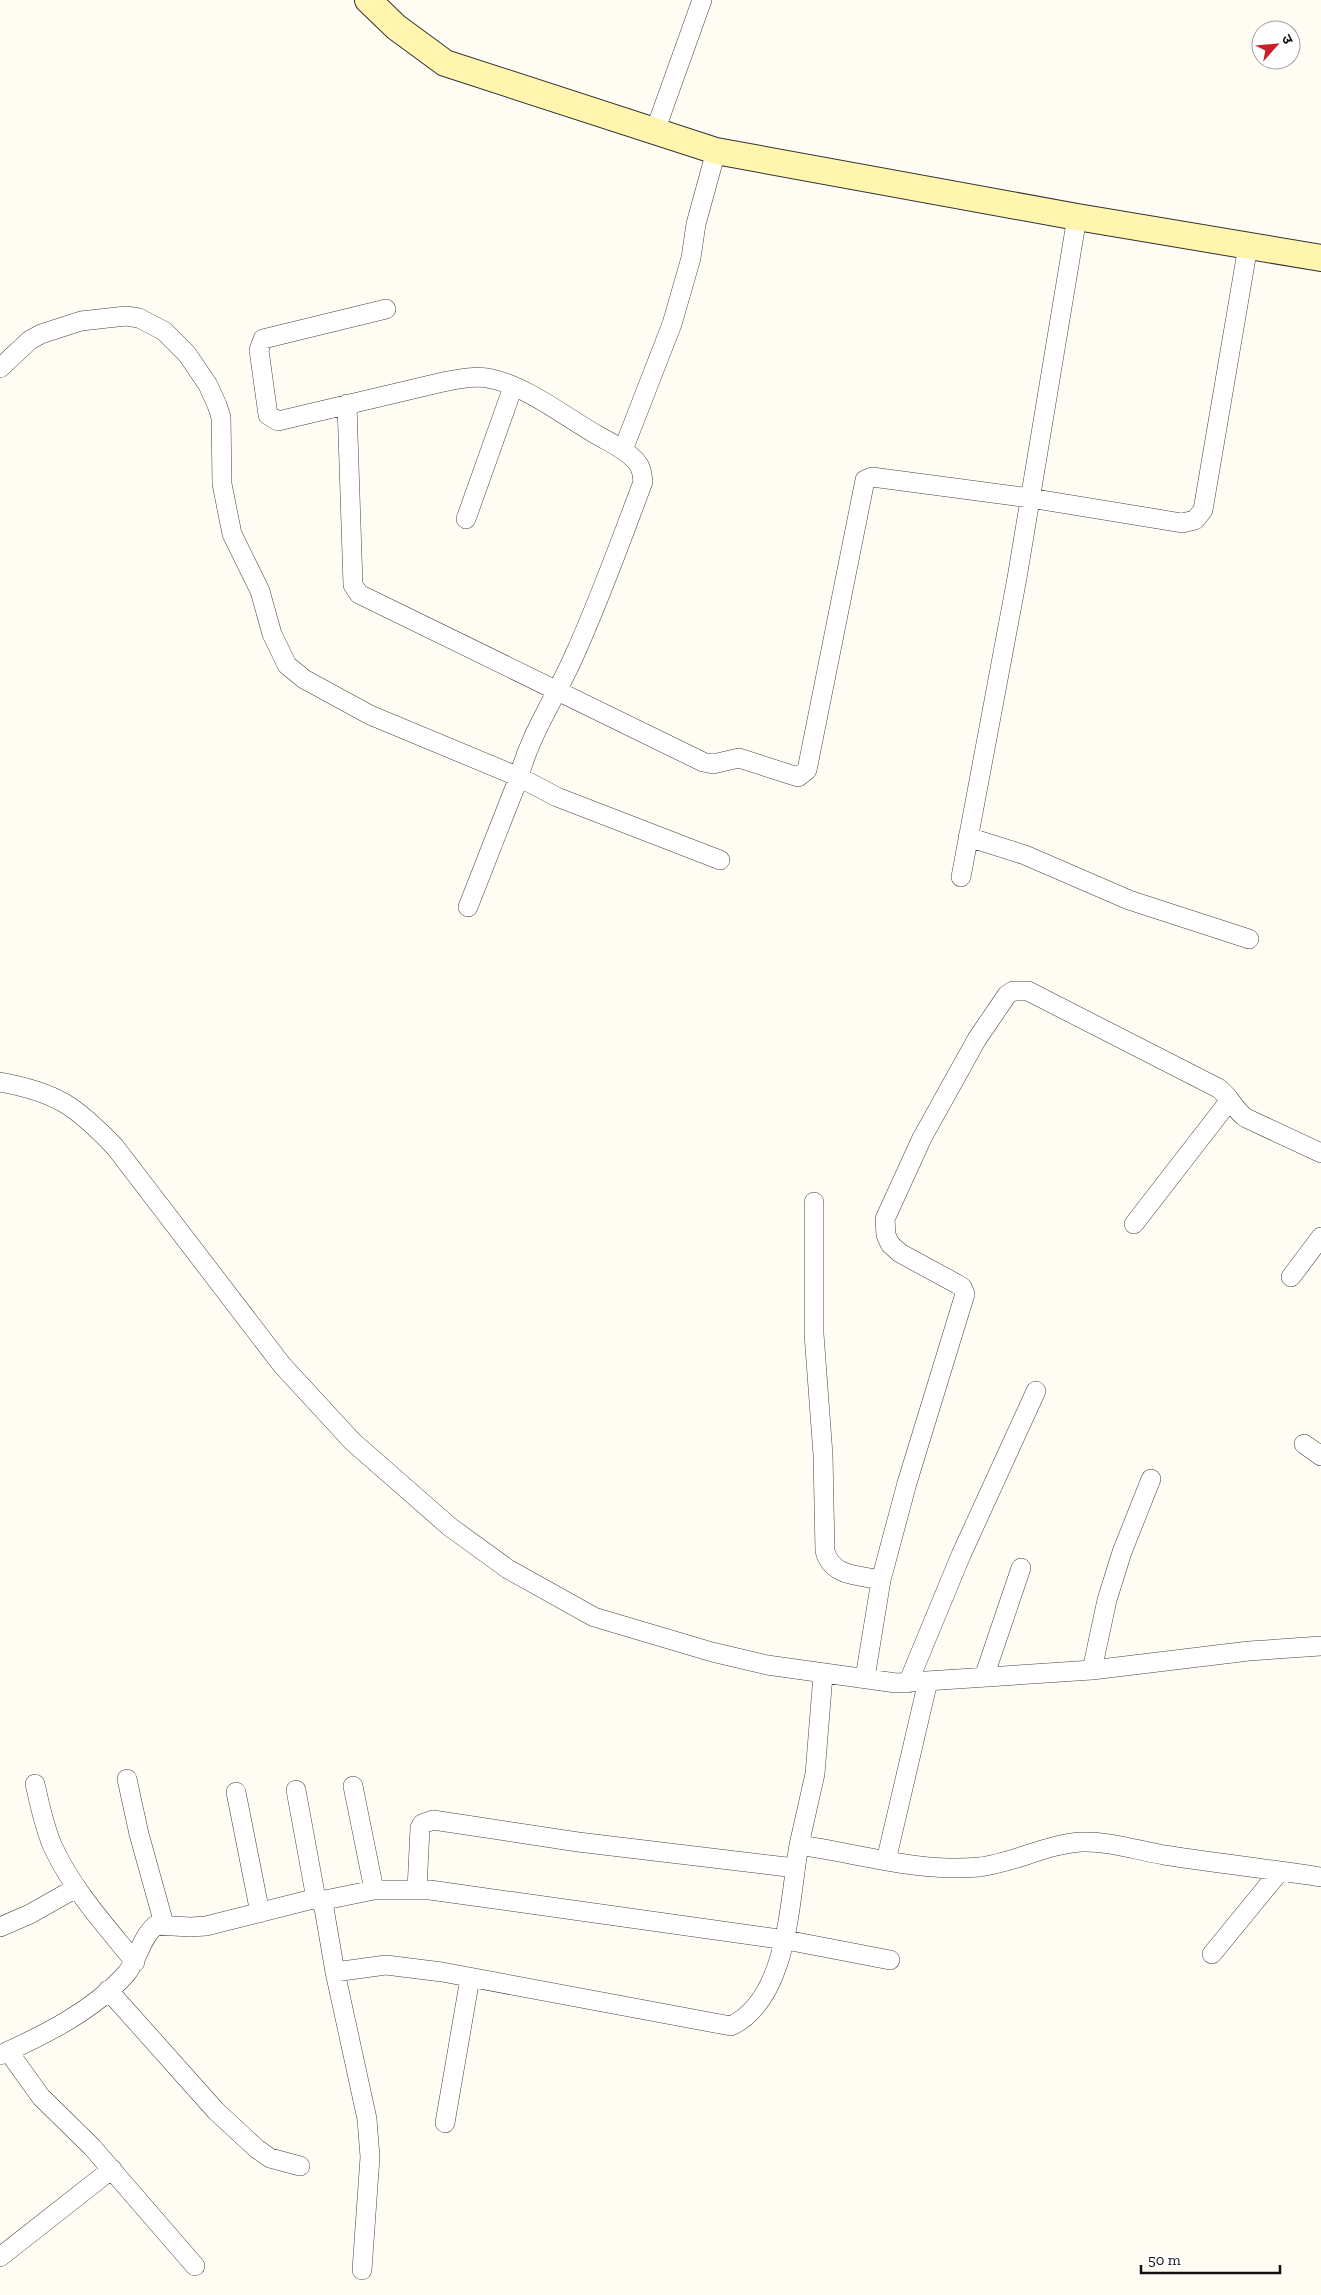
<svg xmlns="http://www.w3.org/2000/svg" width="1321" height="2295" font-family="'Zilla Slab','Noto Sans Devanagari',serif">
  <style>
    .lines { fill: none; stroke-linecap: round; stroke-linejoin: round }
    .street-casing { stroke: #434343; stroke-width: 20 }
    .secondary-casing { stroke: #323232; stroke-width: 28 }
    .street { stroke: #fff; stroke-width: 19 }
    .secondary { stroke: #fff5ae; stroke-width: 26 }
  </style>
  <rect width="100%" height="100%" fill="#fffcf3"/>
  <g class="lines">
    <g class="street-casing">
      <path id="street" d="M 655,131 L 702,0
        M 386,309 L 263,339 L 259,350 L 268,415 L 278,421 L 443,382 C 459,379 476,375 492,379 C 526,386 567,418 597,435 C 611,443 625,449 636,461 C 642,468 642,474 643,482 C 621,540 600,599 574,656 C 556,697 530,734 519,777 L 468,907
        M 0,368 L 30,340 L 41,334 L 81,321 L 126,316 L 139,318 L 164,331 L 187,354 L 208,385 L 217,405 L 221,417 L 222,484 L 232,534 L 260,591 L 272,634 L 287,665 L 304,679 L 370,715 L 519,777 L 557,797 L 720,860
        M 347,404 L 353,585 L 359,594 L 703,762 L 713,764 L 739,758 L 798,777 L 807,770 L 865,480 L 872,477 L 1030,498 L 1182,523 L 1195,520 L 1203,510 L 1248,246
        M 623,450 L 672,324 L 691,258 L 696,224 L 716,151
        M 466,519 L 513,387
        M 968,837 L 1025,855 L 1129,900 L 1249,939
        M 961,877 L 1017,578 L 1077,217
        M 0,1082 C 56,1092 76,1106 115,1147 L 282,1365 L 353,1442 L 450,1527 L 508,1569 L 594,1617 L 712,1652 L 767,1665 L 896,1683 L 1092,1670 L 1249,1651 L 1321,1646
        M 814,1202 L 814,1334 L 823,1455 L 825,1551 C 832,1577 858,1575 881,1580
        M 1134,1224 L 1230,1100
        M 1291,1277 L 1321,1237
        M 1304,1444 L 1321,1456
        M 1092,1670 L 1107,1600 L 1122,1552 L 1151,1479
        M 984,1677 L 1021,1568
        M 865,1678 L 881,1580 L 907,1483 L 965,1294 L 962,1287 L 957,1284 L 900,1253 L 890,1244 L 886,1235 L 885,1219 L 922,1138 L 977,1039 L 1007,995 L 1013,991 L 1028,991 L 1218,1088 C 1230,1096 1234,1110 1246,1118 L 1321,1153
        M 908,1683 L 961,1555 L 1036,1391
        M 127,1779 L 139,1834 L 164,1924
        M 35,1784 C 40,1805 44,1827 53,1847 C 73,1890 105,1925 135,1962
        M 353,1786 L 374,1890
        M 296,1790 L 316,1899
        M 236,1792 L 260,1913
        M 799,1845 L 815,1774 L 823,1675
        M 886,1861 L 928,1681
        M 417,1890 L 420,1828 L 422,1824 L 433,1820 L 578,1842 L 795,1868
        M 320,1901 L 374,1890 L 430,1890 L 786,1940 L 890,1960
        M 0,1927 L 30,1914 L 76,1888
        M 1212,1954 L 1280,1871
        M 335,1972 L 367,2119 L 370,2157 L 362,2270
        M 108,1990 L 216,2111 L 257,2149 L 270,2158 L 300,2166
        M 8,2051 L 41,2097 L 92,2147 L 195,2266
        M 0,2055 C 44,2035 93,2011 126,1974 C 138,1960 141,1937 156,1925 L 190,1927 L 206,1926 L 313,1899 L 320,1901 L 324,1908 L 335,1972 L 386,1965 L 442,1972 L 731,2026 C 789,1998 789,1900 799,1845 C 856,1853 920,1873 979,1867 C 1014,1863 1046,1844 1082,1842 C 1109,1841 1136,1850 1164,1855 C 1216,1863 1269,1869 1321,1877
        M 445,2123 L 470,1978
        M 0,2257 L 112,2169"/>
    </g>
    <g class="secondary-casing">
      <path id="secondary" d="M 368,0 L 396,27 L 445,63 L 716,151 L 1077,217 L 1321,258"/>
    </g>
    <use href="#street" class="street"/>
    <use href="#secondary" class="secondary"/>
  </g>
  <g transform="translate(1276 45) rotate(63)"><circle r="24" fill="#ffffff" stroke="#9f9f9f"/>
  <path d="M0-4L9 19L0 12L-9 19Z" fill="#c91f2a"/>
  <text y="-8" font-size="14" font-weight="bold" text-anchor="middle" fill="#101010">उ</text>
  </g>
  <path d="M1141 2265v8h139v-8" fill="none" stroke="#101010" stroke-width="2.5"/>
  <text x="1148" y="2265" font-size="15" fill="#101010" stroke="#ffffff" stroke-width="4" paint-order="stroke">50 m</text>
</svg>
